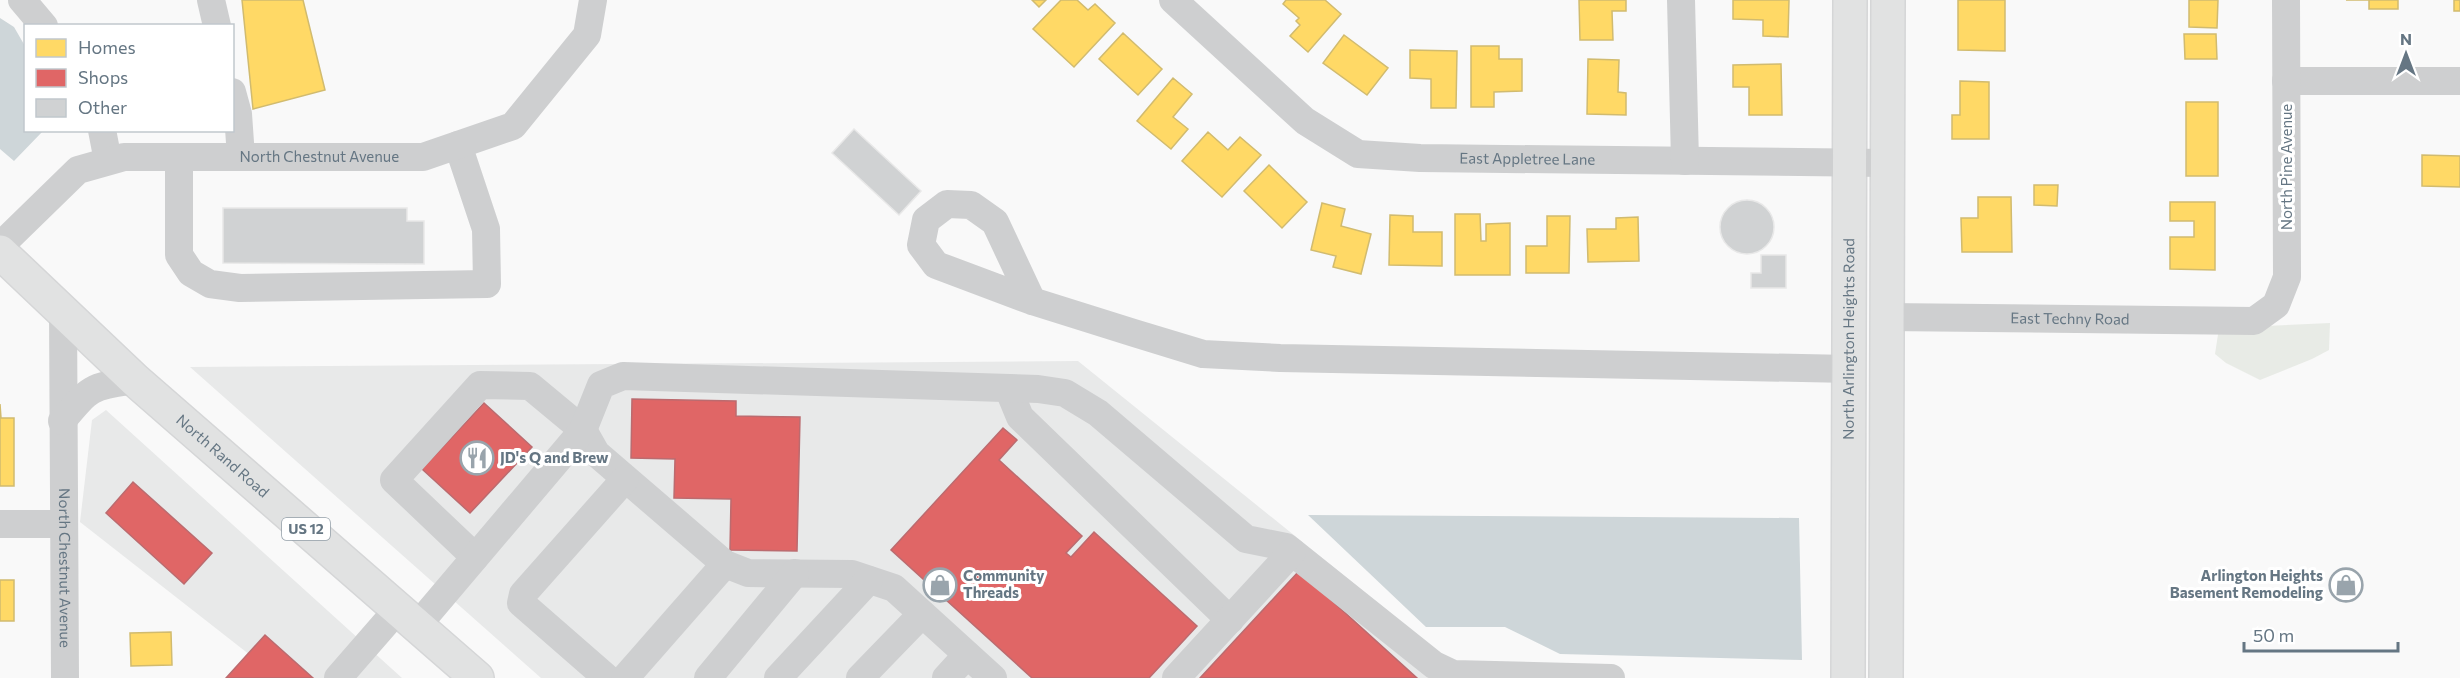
<svg xmlns="http://www.w3.org/2000/svg" width="2460" height="678" font-family="Commissioner,sans-serif">
  <style>
    .built { fill: #e8e9e9 }
    .green { fill: #e8ebe6 }
    .water { fill: #ced6d9 }
    .homes { fill: #ffd966; stroke: #d1bb6f; stroke-width: 1.5 }
    .shops { fill: #e06666; stroke: #bb6b6f; stroke-width: 1.5 }
    .building { fill: #d0d2d3; stroke: #e8e8e8; stroke-width: 1.5 }
    .lines { fill: none; stroke-linecap: round; stroke-linejoin: round }
    .major-casing { stroke: #d5d6d7; stroke-width: 36 }
    .minor { stroke: #cecfd0; stroke-width: 28 }
    .major { stroke: #e1e2e2; stroke-width: 33 }
    .labels { text-anchor: middle; stroke-width: 6; stroke-linejoin: round; paint-order: stroke }
    .shield { fill: #fff; stroke: #939fa8; stroke-width: 1.5 }
    .shield-label { font-size: 14px; font-weight: bold; fill: #657683 }
    .street-label { font-size: 15px; fill: #657683; stroke: #fff }
    .poi-label { font-size: 15px; font-weight: bold; fill: #657683; stroke: #fff; text-anchor: start }
  </style>
  <rect width="100%" height="100%" fill="#f9f9f9"/>
  <path class="built" d="M 1078,361 L 1471,678 L 541,678 L 190,367 Z
    M 106,410 L 402,678 L 233,678 L 250,655 L 80,522 L 92,420 Z"/>
  <path class="green" d="M 2330,323 L 2329,350 L 2312,359 L 2260,380 L 2226,363 L 2215,354 L 2219,328 Z"/>
  <path class="water" d="M 0,18 L 14,27 L 25,46 L 26,130 L 43,131 L 14,161 L 0,149 Z
    M 1308,515 L 1799,518 L 1802,660 L 1560,654 L 1505,627 L 1426,627 Z"/>
  <path class="homes" d="M 242,0 L 303,0 L 325,90 L 253,109 Z
    M 1032,0 L 1046,0 L 1039,7 Z
    M 1061,0 L 1077,0 L 1088,10 L 1095,4 L 1115,23 L 1074,67 L 1033,29 Z
    M 1286,0 L 1325,0 L 1341,14 L 1308,52 L 1290,36 L 1300,25 L 1296,21 L 1299,18 L 1283,4 Z
    M 1579,0 L 1626,0 L 1626,11 L 1612,11 L 1613,40 L 1580,40 Z
    M 1733,0 L 1789,0 L 1788,37 L 1763,36 L 1763,20 L 1733,19 Z
    M 1958,0 L 2005,0 L 2005,51 L 1958,50 Z
    M 2189,0 L 2218,0 L 2217,28 L 2189,27 Z
    M 2346,0 L 2398,0 L 2398,9 L 2369,9 L 2369,0 Z
    M 2454,0 L 2460,0 L 2460,11 L 2454,11 Z
    M 1123,33 L 1162,69 L 1138,95 L 1099,59 Z
    M 2184,34 L 2216,34 L 2217,59 L 2185,59 Z
    M 1344,35 L 1388,68 L 1367,95 L 1323,63 Z
    M 1471,46 L 1499,46 L 1499,59 L 1522,59 L 1522,91 L 1494,92 L 1494,107 L 1471,107 Z
    M 1410,50 L 1457,51 L 1456,108 L 1431,108 L 1431,79 L 1410,78 Z
    M 1588,59 L 1619,60 L 1618,92 L 1626,93 L 1626,115 L 1587,114 Z
    M 1781,64 L 1782,115 L 1749,115 L 1749,87 L 1733,87 L 1733,65 Z
    M 1173,78 L 1192,94 L 1173,117 L 1188,129 L 1171,149 L 1137,121 Z
    M 1960,81 L 1989,82 L 1989,139 L 1952,139 L 1952,115 L 1960,115 Z
    M 2186,102 L 2218,102 L 2218,176 L 2186,176 Z
    M 1208,132 L 1228,150 L 1240,137 L 1261,155 L 1222,197 L 1182,161 Z
    M 2422,155 L 2460,156 L 2460,187 L 2422,186 Z
    M 1269,165 L 1307,202 L 1282,228 L 1244,191 Z
    M 2034,185 L 2058,185 L 2057,206 L 2034,205 Z
    M 1978,197 L 2011,197 L 2012,252 L 1962,252 L 1961,218 L 1978,218 Z
    M 2170,202 L 2215,202 L 2215,270 L 2170,269 L 2170,237 L 2194,237 L 2194,221 L 2170,221 Z
    M 1322,203 L 1345,209 L 1341,226 L 1371,234 L 1361,274 L 1333,267 L 1336,256 L 1311,250 Z
    M 1455,214 L 1480,214 L 1481,241 L 1486,241 L 1486,224 L 1510,223 L 1510,275 L 1455,275 Z
    M 1390,215 L 1413,216 L 1413,232 L 1442,232 L 1442,266 L 1389,265 Z
    M 1547,216 L 1570,216 L 1569,273 L 1526,273 L 1526,246 L 1547,246 Z
    M 1638,217 L 1639,261 L 1588,262 L 1587,229 L 1616,229 L 1616,218 Z
    M 0,404 L 1,418 L 14,418 L 14,486 L 0,486 Z
    M 0,580 L 14,580 L 14,621 L 0,621 Z
    M 171,632 L 172,665 L 131,666 L 130,633 Z"/>
  <path class="shops" d="M 632,399 L 736,401 L 736,416 L 800,417 L 797,551 L 730,550 L 731,499 L 674,498 L 675,459 L 631,458 Z
    M 484,403 L 532,447 L 470,513 L 422,469 Z
    M 1003,428 L 1017,440 L 999,460 L 1082,536 L 1066,553 L 1071,557 L 1094,532 L 1197,626 L 1149,678 L 1032,678 L 891,550 Z
    M 133,482 L 212,553 L 184,584 L 106,513 Z
    M 1299,571 L 1417,678 L 1200,678 Z
    M 265,635 L 313,678 L 226,678 Z"/>
  <path class="building" d="M 854,129 L 921,191 L 899,215 L 832,153 Z
    M1720 227a27 27 0 1 1 54 0a27 27 0 1 1-54 0Z
    M 223,208 L 407,208 L 407,221 L 424,221 L 424,264 L 223,263 Z
    M 1761,255 L 1786,255 L 1786,288 L 1751,288 L 1751,273 L 1761,273 Z"/>
  <g class="lines">
    <g class="major-casing">
      <g id="major">
        <path id="s5" d="M 0,252 L 135,380 L 477,678"/>
        <path id="s6" d="M 1848,678 L 1850,0"/>
        <path d="M 1886,678 L 1888,0"/>
      </g>
    </g>
    <g class="minor">
      <path d="M 22,0 L 44,26"/>
      <path d="M 211,0 L 217,26"/>
      <path id="s1" d="M 1173,0 L 1305,121 L 1358,154 L 1420,158 L 1887,163"/>
      <path d="M 1681,0 L 1685,161"/>
      <path d="M 2286,81 L 2460,81"/>
      <path d="M 232,92 L 238,114 L 241,157"/>
      <path d="M 102,130 L 108,161"/>
      <path d="M 179,157 L 179,255 L 191,273 L 210,284 L 240,288 L 487,284 L 486,229 L 458,145"/>
      <path id="s2" d="M 0,246 L 78,170 L 124,157 L 423,157 L 513,126 L 587,35 L 593,0"/>
      <path d="M 1032,301 L 995,222 L 971,205 L 947,204 L 926,220 L 921,245 L 936,265 L 1032,301 L 1134,333 L 1203,354 L 1280,358 L 1850,369"/>
      <path id="s3" d="M 63,310 L 65,678"/>
      <path id="s4" d="M 1886,317 L 2254,321 L 2276,305 L 2287,277 L 2286,0"/>
      <path d="M 1008,388 L 1020,417 L 1230,620"/>
      <path d="M 62,421 C 91,386 91,387 135,380"/>
      <path d="M 0,524 L 64,524"/>
      <path d="M 475,557 L 394,480 L 480,385 L 530,386 L 583,430 L 596,453 L 725,564 L 748,573 L 852,574 L 894,588 L 993,678"/>
      <path d="M 417,626 L 583,430 L 601,385 L 623,376 L 1038,389 L 1065,393 L 1098,413 L 1246,539 L 1286,547 L 1434,665 L 1453,674 L 1611,678"/>
      <path d="M 338,678 L 398,609"/>
      <path d="M 607,678 L 521,603 L 523,594 L 625,479"/>
      <path d="M 625,678 L 725,564"/>
      <path d="M 708,678 L 795,573"/>
      <path d="M 778,678 L 869,580"/>
      <path d="M 860,678 L 922,614"/>
      <path d="M 946,678 L 967,655"/>
      <path d="M 1176,678 L 1292,552"/>
    </g>
    <use href="#major" class="major"/>
  </g>
  <defs>
    <g id="restaurant-ring" transform="scale(1.725)"><circle r="9.5" fill="#fff" stroke="#99a4ac" stroke-width="1.5"/><path d="M-5-6h1v4h1v-4h1v4h1v-4h1v5L-1.5 .5V6h-2V.5L-5-1ZM5-6V6H3V1.5H1.5Q1.5-4 5-6Z" fill="#99a4ac"/></g>
    <g id="shop-ring" transform="scale(1.725)"><circle r="9.5" fill="#fff" stroke="#99a4ac" stroke-width="1.5"/><path d="M-5-2.5h2.3a2.7 3.5 0 0 1 5.4 0H5L5.5 6h-11ZM-1.5-2.5h3a1.5 2.3 0 0 0-3 0Z" fill="#99a4ac"/></g>
  </defs>
  <g fill-rule="evenodd">
    <use href="#restaurant-ring" x="477" y="458"/>
    <use href="#shop-ring" x="940" y="585"/>
    <use href="#shop-ring" x="2346" y="585"/>
  </g>
  <g class="labels">
    <rect class="shield" x="282" y="518" width="48" height="22" rx="4.5"/>
    <g class="shield-label">
      <text x="306" y="534">US 12</text>
    </g>
    <g class="street-label">
      <text dy="5" stroke="none"><textPath href="#s2" startOffset="352">North Chestnut Avenue</textPath></text>
      <text dy="5" stroke="none"><textPath href="#s1" startOffset="411">East Appletree Lane</textPath></text>
      <text transform="translate(2287 167) rotate(-90)" y="5">North Pine Avenue</text>
      <text dy="5" stroke="none"><textPath href="#s4" startOffset="184">East Techny Road</textPath></text>
      <text dy="5" stroke="none"><textPath href="#s6" startOffset="339">North Arlington Heights Road</textPath></text>
      <text dy="5" stroke="none"><textPath href="#s5" startOffset="302">North Rand Road</textPath></text>
      <text dy="5" stroke="none"><textPath href="#s3" startOffset="258">North Chestnut Avenue</textPath></text>
    </g>
    <g class="poi-label">
      <text x="500" y="463">JD's Q and Brew</text>
      <text x="963" y="581">Community<tspan x="963" dy="17">Threads</tspan></text>
      <text x="2323" y="581" text-anchor="end">Arlington Heights<tspan x="2323" dy="17">Basement Remodeling</tspan></text>
    </g>
  </g>
  <rect x="24" y="24" width="210" height="108" fill="#ffffff" stroke="#c1c8cd" stroke-width="1.5"/>
  <rect x="36" y="39" width="30" height="18" fill="#ffd966" stroke="#c1c8cd" stroke-width="1.5"/>
  <text x="78" y="54" font-size="18" fill="#657683">Homes</text>
  <rect x="36" y="69" width="30" height="18" fill="#e06666" stroke="#c1c8cd" stroke-width="1.5"/>
  <text x="78" y="84" font-size="18" fill="#657683">Shops</text>
  <rect x="36" y="99" width="30" height="18" fill="#d0d2d3" stroke="#c1c8cd" stroke-width="1.5"/>
  <text x="78" y="114" font-size="18" fill="#657683">Other</text>
  <g transform="translate(2406 54)" stroke="#ffffff" stroke-width="4.5" paint-order="stroke">
  <path d="M0-4.5L10 22L0 15L-10 22Z" fill="#657683"/>
  <text y="-9" font-size="16" font-weight="bold" text-anchor="middle" fill="#657683">N</text>
  </g>
  <path d="M2244 642v9h154v-9" fill="none" stroke="#657683" stroke-width="3"/>
  <text x="2253" y="642" font-size="18" fill="#657683" stroke="#ffffff" stroke-width="4.5" paint-order="stroke">50 m</text>
</svg>
